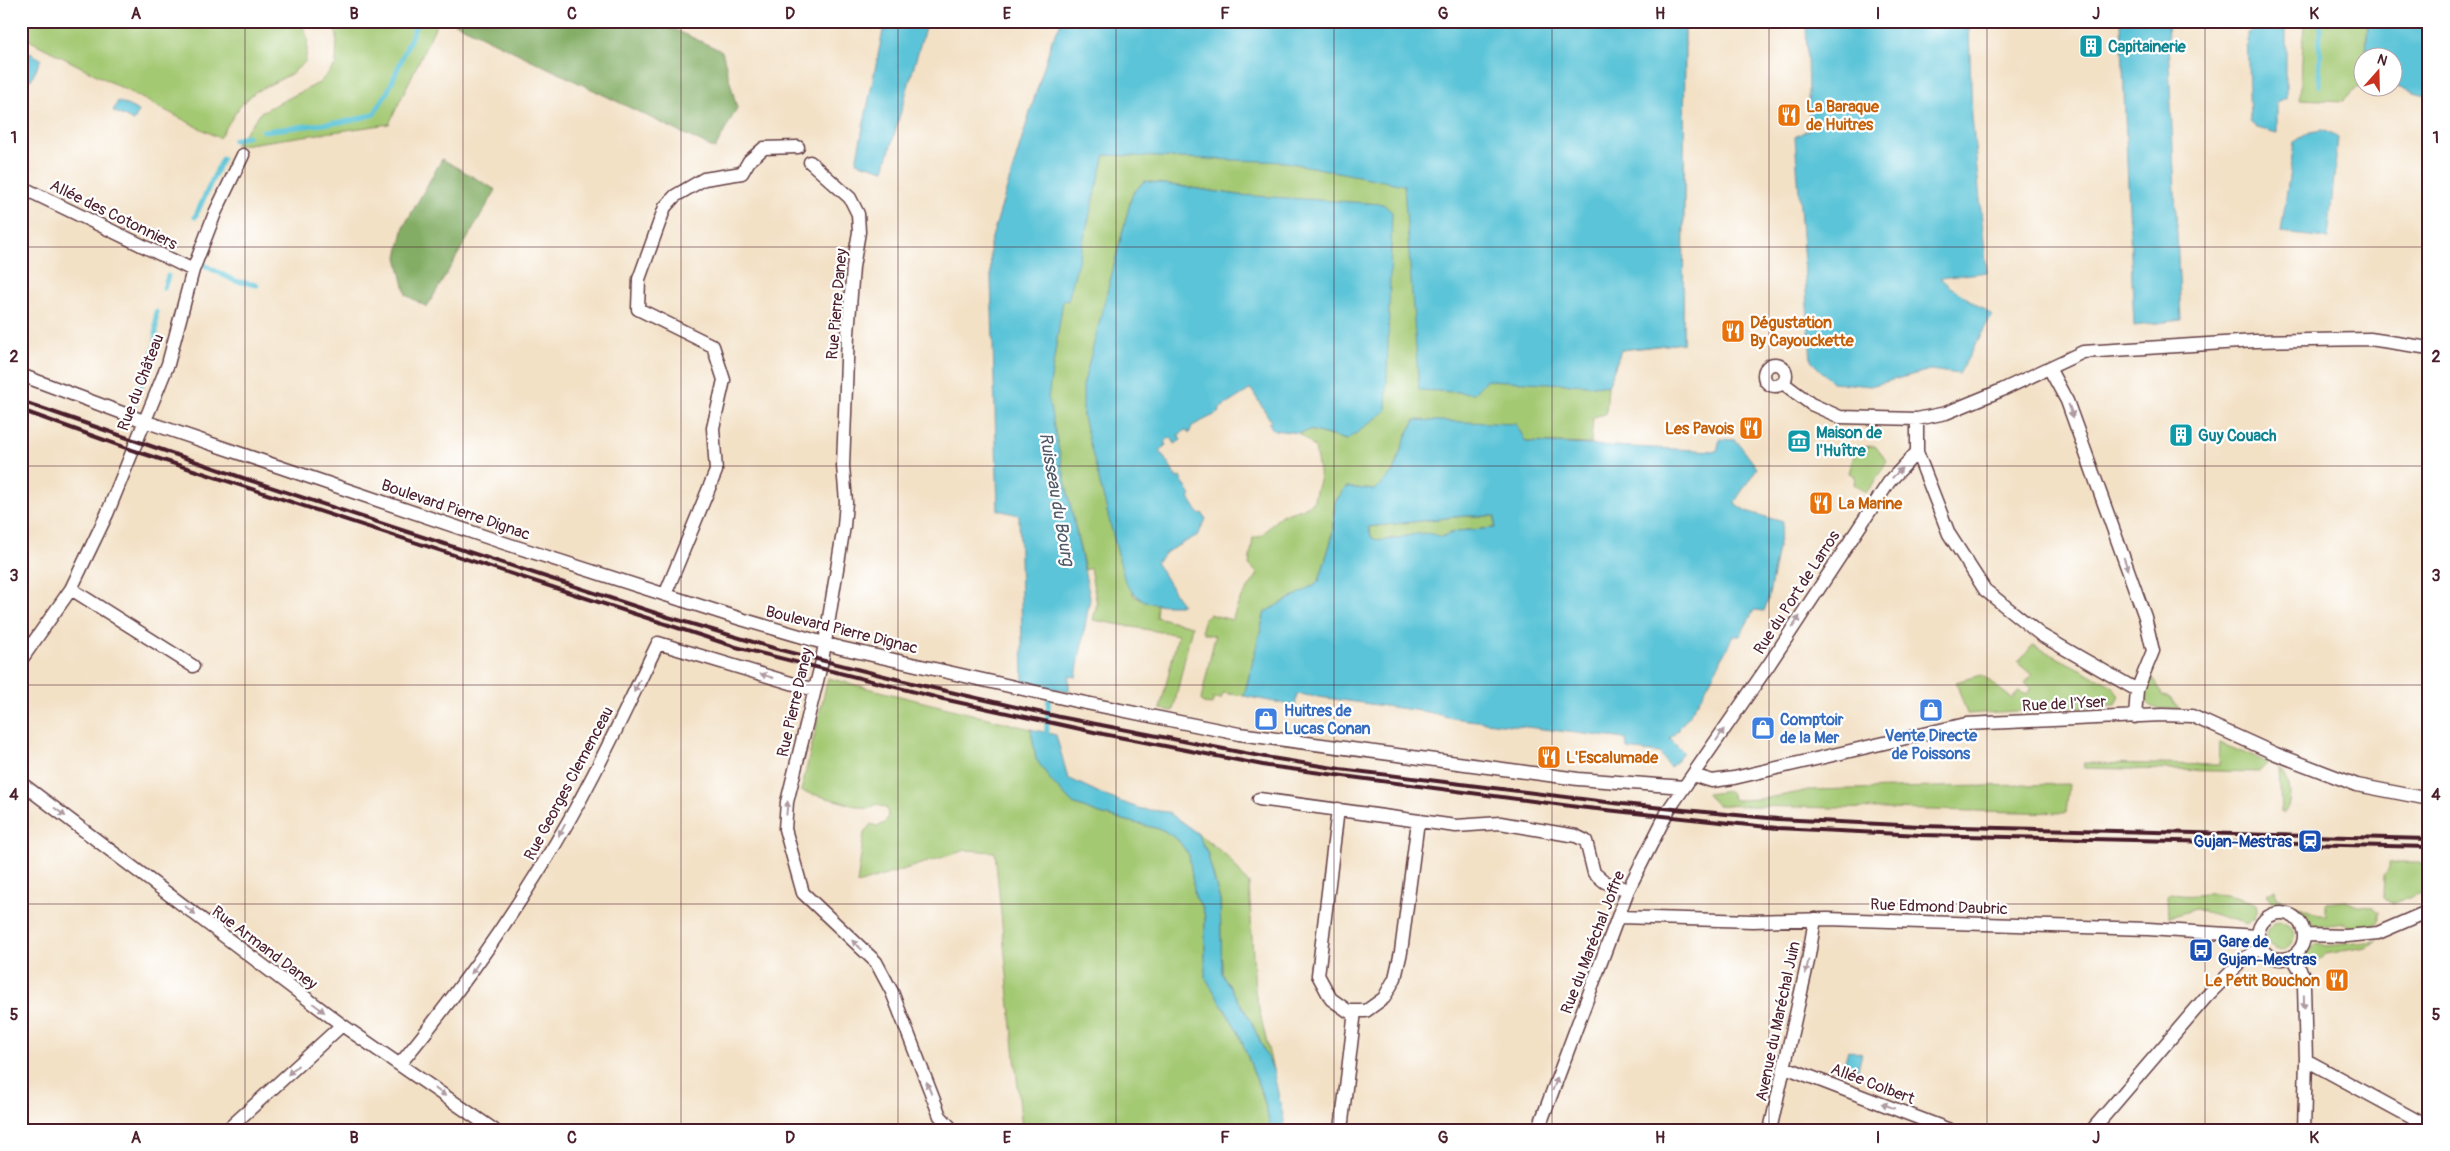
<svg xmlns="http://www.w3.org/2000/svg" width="2450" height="1151" font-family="Pangolin,sans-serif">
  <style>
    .green { fill: #a4c973; stroke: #77744f }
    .forest { fill: #83ad65; stroke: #666648 }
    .water { fill: #5bc4d8; stroke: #527282; fill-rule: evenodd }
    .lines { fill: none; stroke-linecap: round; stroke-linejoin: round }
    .stream { stroke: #5bc4d8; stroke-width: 5 }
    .street-casing { stroke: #633c42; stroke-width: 15 }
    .street { stroke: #fff; stroke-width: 12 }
    .rail { stroke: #4a1f2b; stroke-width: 4 }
    .oneway { fill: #ae9aa0 }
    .grid { fill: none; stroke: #4a1f2b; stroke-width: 1; stroke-opacity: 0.55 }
    .labels { text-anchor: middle; stroke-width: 4.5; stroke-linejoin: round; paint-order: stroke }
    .culture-label { font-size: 16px; font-weight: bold; fill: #0d838f; stroke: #fff; text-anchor: start }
    .food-label { font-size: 16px; font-weight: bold; fill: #c56008; stroke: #fff; text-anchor: start }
    .street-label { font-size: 16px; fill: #4a1f2b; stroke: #fff }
    .shop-label { font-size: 16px; font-weight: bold; fill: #366cbe; stroke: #fff; text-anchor: start }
    .transit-label { font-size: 16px; font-weight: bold; fill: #164399; stroke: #fff; text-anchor: end }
    .water-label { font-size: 18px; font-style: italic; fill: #505968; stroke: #fff }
    .neatline { fill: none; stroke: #4a1f2b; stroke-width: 2 }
    .grid-label { font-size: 16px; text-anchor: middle; font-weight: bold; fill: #4a1f2b }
  </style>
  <rect width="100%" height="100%" fill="#fff"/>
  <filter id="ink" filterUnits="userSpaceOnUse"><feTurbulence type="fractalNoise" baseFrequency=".02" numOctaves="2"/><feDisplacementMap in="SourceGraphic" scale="10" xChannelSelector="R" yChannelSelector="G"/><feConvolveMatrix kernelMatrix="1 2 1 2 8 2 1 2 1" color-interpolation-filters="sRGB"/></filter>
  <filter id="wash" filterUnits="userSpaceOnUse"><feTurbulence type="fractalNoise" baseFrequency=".0096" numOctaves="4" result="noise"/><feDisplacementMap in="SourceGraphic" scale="20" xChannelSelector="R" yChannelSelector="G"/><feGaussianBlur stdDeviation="1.12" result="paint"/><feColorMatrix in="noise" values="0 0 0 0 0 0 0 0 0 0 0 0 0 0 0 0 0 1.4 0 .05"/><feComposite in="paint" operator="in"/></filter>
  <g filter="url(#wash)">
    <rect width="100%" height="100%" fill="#f3e1c6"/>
    <path class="green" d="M 21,21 L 44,23 L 48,21 L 297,21 C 311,33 308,46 305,62 L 291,74 L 255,92 L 240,106 L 219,138 L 21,36 Z
      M 329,21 L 438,21 L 389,124 L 234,146 L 261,112 L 319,83 L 336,65 L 337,35 Z
      M 1685,21 L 1683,343 L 1621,350 L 1608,386 L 1606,414 L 1593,417 L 1591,444 L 1525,442 L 1447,422 L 1415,420 L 1406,436 L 1393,472 L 1375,490 L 1346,487 L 1335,502 L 1332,538 L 1319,581 L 1304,591 L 1265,612 L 1244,696 L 1223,693 L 1221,699 L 1214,698 L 1212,704 L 1203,703 L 1201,700 L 1215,636 L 1204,633 L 1202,630 L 1204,618 L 1209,614 L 1232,620 L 1239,602 L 1258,574 L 1249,565 L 1253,538 L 1261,536 L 1281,515 L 1302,509 L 1313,502 L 1320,477 L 1315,448 L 1299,433 L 1310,430 L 1347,440 L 1239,195 L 1144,181 L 1132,195 L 1084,386 L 1083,417 L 1134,596 L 1157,605 L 1156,617 L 1192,626 L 1173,711 L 1160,709 L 1178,635 L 1093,620 L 1097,604 L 1090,568 L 1085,570 L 1022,298 L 1065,161 Z
      M 2304,21 L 2368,21 L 2366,57 L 2362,58 L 2362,87 L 2356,88 L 2344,101 L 2300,99 Z
      M 1875,446 L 1887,461 L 1883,470 L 1866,493 L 1854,484 L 1855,476 L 1849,473 L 1856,447 Z
      M 1464,516 L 1495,516 L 1495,528 L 1457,531 L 1441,537 L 1393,538 L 1380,542 L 1372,538 L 1368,527 Z
      M 2033,645 L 2111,685 L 2119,696 L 2115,705 L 1967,714 L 1956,682 L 1982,675 L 2012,699 L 2019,691 L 2026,695 L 2031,689 L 2025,683 L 2032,675 L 2018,663 Z
      M 828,678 L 1031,729 L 1036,759 L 1073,804 L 1100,814 L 1163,830 L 1178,840 L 1189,855 L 1195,897 L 1203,908 L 1205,918 L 1205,955 L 1222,1006 L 1238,1031 L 1264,1100 L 1271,1130 L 1022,1130 L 995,852 L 966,850 L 857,884 L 864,833 L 871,824 L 877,826 C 887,824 889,818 887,809 L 877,804 L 868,809 L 801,791 Z
      M 2151,678 L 2155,680 L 2162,695 L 2170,698 L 2179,708 C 2151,710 2137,709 2151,678 Z
      M 2220,743 L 2268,763 L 2259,772 L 2084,768 L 2084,763 L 2219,765 Z
      M 2279,768 C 2290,779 2294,798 2285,812 L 2281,812 Z
      M 2069,784 L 2066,813 L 1747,806 L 1717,805 L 1706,794 L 1729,791 L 1734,800 C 1760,800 1783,796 1808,790 Z
      M 1197,833 L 1227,856 L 1249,884 L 1255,991 L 1273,1070 L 1250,1019 L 1222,974 L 1220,901 L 1207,852 Z
      M 2389,863 L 2429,863 L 2429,888 L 2393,904 L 2383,898 L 2384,875 L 2389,868 Z
      M 2275,889 L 2276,897 L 2319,915 L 2326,915 L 2326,903 L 2345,901 L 2359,906 L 2373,907 L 2379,912 L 2379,921 L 2370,929 L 2356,930 L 2344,923 L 2316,927 L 2305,914 L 2297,908 L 2271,902 L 2266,894 Z
      M 2171,893 C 2184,897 2194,895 2206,894 C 2222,893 2242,898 2257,904 L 2258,910 L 2255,918 L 2247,924 L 2196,909 L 2169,917 L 2168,895 Z
      M2266 936a14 14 0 1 1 28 0a14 14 0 1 1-28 0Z
      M 2377,941 L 2366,947 L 2326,954 L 2306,969 L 2303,961 L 2306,954 L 2317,943 L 2326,946 Z"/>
    <path class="forest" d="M 451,21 L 656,21 L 722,51 L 737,108 L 715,149 Z
      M 442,159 L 496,190 L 427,307 L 406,295 L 397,257 L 404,226 Z"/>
    <path class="water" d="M 885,21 L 927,21 L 884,170 L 856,162 Z
      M 1062,21 L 1685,21 L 1683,343 L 1621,350 L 1608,386 L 1486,380 L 1474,393 L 1419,390 L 1404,185 L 1286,162 L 1105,155 L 1068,301 L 1063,300 L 1048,398 L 1090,598 L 1076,677 L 1069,676 L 1069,692 L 1023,681 L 1019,515 L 998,510 L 990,244 L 1052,40 Z
      M 1806,21 L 1961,21 L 1969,25 L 1972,117 L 1987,272 L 1940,278 L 1949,286 L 1992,315 L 1959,374 L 1930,370 L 1870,386 L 1832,382 L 1811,361 L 1795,137 L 1809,129 Z
      M 2121,21 L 2167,21 L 2181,320 L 2134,326 Z
      M 2368,21 L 2429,21 L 2429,93 L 2425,95 L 2393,86 L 2392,58 L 2366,57 Z
      M 2265,26 L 2286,30 L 2286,98 L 2277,102 L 2277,133 L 2257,128 L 2250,122 L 2247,33 Z
      M 30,53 L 41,59 L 31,80 L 21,75 Z
      M 118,101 L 139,111 L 134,121 L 113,111 Z
      M 2322,130 L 2338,137 L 2328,238 L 2281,233 L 2294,142 L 2310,132 Z
      M 1144,181 L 1239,195 L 1383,204 L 1392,212 L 1386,411 L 1347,440 L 1310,430 L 1299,433 L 1273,430 L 1269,423 L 1271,421 L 1251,389 L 1219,409 L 1220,412 L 1192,426 L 1189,434 L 1186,430 L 1178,435 L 1181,440 L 1175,444 L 1171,437 L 1164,442 L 1166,445 L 1160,451 L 1177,478 L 1180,477 L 1191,496 L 1189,498 L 1199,514 L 1202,513 L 1206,519 L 1198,535 L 1168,551 L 1156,562 L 1182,605 C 1155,605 1141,606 1125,582 L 1083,417 L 1083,386 L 1132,195 Z
      M 1415,420 L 1516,424 L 1526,442 L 1717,451 L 1720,439 L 1736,440 L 1757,468 L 1734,503 L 1746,511 L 1783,522 L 1768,600 L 1764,611 L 1754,610 L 1740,636 L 1733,636 C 1715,672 1698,708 1670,739 L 1683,752 L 1670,768 L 1660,753 L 1627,749 L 1626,739 L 1452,718 L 1428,712 L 1297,694 L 1295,706 L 1244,696 L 1265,612 L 1304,591 L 1319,581 L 1332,538 L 1335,502 L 1346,487 L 1375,490 L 1393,472 L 1406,436 ZM 1464,516 L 1495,516 L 1495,528 L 1457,531 L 1441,537 C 1416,525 1393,547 1372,538 L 1368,527 Z
      M 1031,729 L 1056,735 L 1068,778 L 1108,797 L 1141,809 L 1168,812 L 1197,833 L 1207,852 L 1220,901 L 1222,974 L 1250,1019 L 1273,1070 L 1286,1130 L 1271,1130 L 1264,1100 L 1238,1031 L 1205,977 L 1205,918 L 1203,908 L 1195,897 L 1189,855 L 1178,840 L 1163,830 L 1100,814 L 1073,804 L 1052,782 L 1036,759 Z
      M 1848,1050 L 1862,1054 L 1857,1072 L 1843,1068 Z"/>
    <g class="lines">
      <path class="stream" d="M 2319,86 L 2320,21
        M 263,131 L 350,121 L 374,114 L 388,91 L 418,21
        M 234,140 L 248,136
        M 195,217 L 222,159
        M 198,262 L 235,281 L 257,285
        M 164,288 L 168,276
        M 134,404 L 156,343 L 156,312
        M 1046,739 L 1050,680"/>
    </g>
  </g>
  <g filter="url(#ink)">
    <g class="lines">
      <g class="street-casing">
        <path id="street" d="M 810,162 L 850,198 L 858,214 L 859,232 L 853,267 L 848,334 L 843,466 L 846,502 L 844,526 L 822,661 L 787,802 L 785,829 L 803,893 L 876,962 L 892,992 L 940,1116 L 953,1130
          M 21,187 L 193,270
          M1764 375a11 11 0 1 1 22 0a11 11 0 1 1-22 0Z
          M 2049,368 L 2067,401 L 2145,617 L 2153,651 L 2137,690 L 2135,717
          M 21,375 L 144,421 L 504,543 L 741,619 L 841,648 L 1076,701 L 1239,734 L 1578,779 L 1684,787
          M 1783,383 L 1811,404 L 1840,417 L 1917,419 L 1946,413 L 2002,390 L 2083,352 L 2255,341 L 2370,339 L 2429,348
          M 1917,419 L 1917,452 L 1949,534 L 1985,590 L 2041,635 L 2137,690
          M 71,589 L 193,666
          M 665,595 L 716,471 L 713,428 L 724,380 L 713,346 L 638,309 L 639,279 L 665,207 L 675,196 L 704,179 L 742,173 L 749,161 L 764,148 L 798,147
          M 21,660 L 71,589 L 107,514 L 168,364 L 193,270 L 215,213 L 243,155
          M 1693,775 L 1712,781 L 1734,778 L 1966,724 L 2162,715 L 2192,716 L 2276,754 L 2357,785 L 2429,799
          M 21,783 L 342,1025 L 494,1130
          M 1259,799 L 1456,826 L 1500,823 L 1576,836 L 1586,841 L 1594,873 L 1605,882 L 1628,890
          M 1338,809 L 1318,975 L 1331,999 L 1348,1011 L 1366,1011 L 1384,998 L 1395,978 L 1401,952 L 1418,821
          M2258 936a23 23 0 1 1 46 0a23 23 0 1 1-46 0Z
          M 1619,917 L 1753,921 L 1827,919 L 2148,929 L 2258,936
          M 2304,935 L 2346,936 L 2378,933 L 2429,911
          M 2292,956 L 2303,975 L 2304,986 L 2306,1060 L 2304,1130
          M 2306,1060 L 2429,1127
          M 400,1064 C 452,1001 500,934 543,864 C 587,794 622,717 658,643 L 814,690
          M 1785,1067 L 1950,1130
          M 227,1130 L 342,1025
          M 1341,1130 L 1355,1011
          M 1538,1130 L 1628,890 L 1669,809 L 1770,663 L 1889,482 L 1917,452
          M 1770,1130 L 1808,961 L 1815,919
          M 2092,1130 L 2206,997 L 2243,960 L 2260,947"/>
      </g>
      <use href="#street" class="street"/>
      <path class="rail" d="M 21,401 L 246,479 L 668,617 L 777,649 L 920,685 L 1060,717 L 1265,757 L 1340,769 L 1622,804 L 1778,819 L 1921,826 L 2429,839
        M 21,410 L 132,450 L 736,647 L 943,699 L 1103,734 L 1268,766 L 1578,807 L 1777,828 L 1921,835 L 2429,847"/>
    </g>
    <defs><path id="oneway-solid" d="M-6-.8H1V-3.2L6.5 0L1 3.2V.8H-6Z" transform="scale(1.25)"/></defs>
    <g class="oneway">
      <use href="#oneway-solid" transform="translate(2071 411) rotate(70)"/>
      <use href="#oneway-solid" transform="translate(1897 473) rotate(-45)"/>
      <use href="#oneway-solid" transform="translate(2126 564) rotate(70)"/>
      <use href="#oneway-solid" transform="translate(1796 622) rotate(-57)"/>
      <use href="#oneway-solid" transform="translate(767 676) rotate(-163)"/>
      <use href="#oneway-solid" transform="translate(637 686) rotate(116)"/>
      <use href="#oneway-solid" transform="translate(1720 735) rotate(-56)"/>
      <use href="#oneway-solid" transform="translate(787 808) rotate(-85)"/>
      <use href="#oneway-solid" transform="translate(60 812) rotate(37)"/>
      <use href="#oneway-solid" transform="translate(562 830) rotate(118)"/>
      <use href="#oneway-solid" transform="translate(190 910) rotate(37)"/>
      <use href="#oneway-solid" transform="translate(857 945) rotate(-137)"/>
      <use href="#oneway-solid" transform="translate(1807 967) rotate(102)"/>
      <use href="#oneway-solid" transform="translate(475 968) rotate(124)"/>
      <use href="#oneway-solid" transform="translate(2304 1002) rotate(89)"/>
      <use href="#oneway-solid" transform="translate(319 1008) rotate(37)"/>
      <use href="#oneway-solid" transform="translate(293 1070) rotate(138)"/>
      <use href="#oneway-solid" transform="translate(1555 1084) rotate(-69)"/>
      <use href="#oneway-solid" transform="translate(929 1088) rotate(-111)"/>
      <use href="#oneway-solid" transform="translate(440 1092) rotate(36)"/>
      <use href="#oneway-solid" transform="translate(1888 1106) rotate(-159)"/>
    </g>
  </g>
  <path class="grid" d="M 245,21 L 245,1130M 463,21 L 463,1130M 681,21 L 681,1130M 898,21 L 898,1130M 1116,21 L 1116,1130M 1334,21 L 1334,1130M 1552,21 L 1552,1130M 1769,21 L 1769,1130M 1987,21 L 1987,1130M 2205,21 L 2205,1130M 21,247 L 2429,247M 21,466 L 2429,466M 21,685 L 2429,685M 21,904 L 2429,904"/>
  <defs>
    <g id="building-square" transform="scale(1.25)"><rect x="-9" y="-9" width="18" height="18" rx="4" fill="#0f9aa8" stroke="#fff"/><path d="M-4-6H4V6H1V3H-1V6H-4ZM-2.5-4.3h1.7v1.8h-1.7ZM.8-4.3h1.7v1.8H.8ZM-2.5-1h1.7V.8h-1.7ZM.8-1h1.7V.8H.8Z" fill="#fff"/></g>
    <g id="restaurant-square" transform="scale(1.25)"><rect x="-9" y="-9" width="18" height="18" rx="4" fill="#e8710a" stroke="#fff"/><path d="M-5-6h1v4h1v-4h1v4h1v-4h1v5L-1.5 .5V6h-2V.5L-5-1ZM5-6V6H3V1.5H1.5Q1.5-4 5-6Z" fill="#fff"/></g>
    <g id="museum-square" transform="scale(1.25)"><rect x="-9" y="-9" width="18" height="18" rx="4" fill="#0f9aa8" stroke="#fff"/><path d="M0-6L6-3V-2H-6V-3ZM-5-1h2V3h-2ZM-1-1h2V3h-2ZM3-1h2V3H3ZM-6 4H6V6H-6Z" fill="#fff"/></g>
    <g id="shop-square" transform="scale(1.25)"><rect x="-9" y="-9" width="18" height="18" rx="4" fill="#3f7fe0" stroke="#fff"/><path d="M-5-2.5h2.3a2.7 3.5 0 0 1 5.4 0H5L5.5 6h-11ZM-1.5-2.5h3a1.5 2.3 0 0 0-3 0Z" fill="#fff"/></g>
    <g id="station-square" transform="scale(1.25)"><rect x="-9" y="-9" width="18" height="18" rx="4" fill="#1a4fb4" stroke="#fff"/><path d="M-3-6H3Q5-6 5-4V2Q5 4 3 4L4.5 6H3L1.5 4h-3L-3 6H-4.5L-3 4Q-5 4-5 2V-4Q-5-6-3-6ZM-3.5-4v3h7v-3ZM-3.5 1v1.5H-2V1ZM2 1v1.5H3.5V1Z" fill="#fff"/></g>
    <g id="bus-square" transform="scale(1.25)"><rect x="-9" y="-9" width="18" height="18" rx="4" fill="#1a4fb4" stroke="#fff"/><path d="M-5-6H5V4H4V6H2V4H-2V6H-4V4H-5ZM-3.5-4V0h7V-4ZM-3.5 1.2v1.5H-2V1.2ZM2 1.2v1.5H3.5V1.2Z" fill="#fff"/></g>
  </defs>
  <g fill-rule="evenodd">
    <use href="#building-square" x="2091" y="46"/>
    <use href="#restaurant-square" x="1789" y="115"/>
    <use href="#restaurant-square" x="1733" y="331"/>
    <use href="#restaurant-square" x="1751" y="428"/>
    <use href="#building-square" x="2181" y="435"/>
    <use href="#museum-square" x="1799" y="441"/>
    <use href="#restaurant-square" x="1821" y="503"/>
    <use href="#shop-square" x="1931" y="710"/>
    <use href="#shop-square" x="1266" y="719"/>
    <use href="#shop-square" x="1763" y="728"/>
    <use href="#restaurant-square" x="1549" y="757"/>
    <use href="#station-square" x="2310" y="841"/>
    <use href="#bus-square" x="2201" y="950"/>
    <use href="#restaurant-square" x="2337" y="980"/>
  </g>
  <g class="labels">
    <g class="culture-label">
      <text x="2108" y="52">Capitainerie</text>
      <text x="1816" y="438">Maison de<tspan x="1816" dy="18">l'Huître</tspan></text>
      <text x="2198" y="441">Guy Couach</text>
    </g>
    <g class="food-label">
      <text x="1806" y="112">La Baraque<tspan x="1806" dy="18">de Huitres</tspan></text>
      <text x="1750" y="328">Dégustation<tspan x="1750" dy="18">By Cayouckette</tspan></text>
      <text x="1734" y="434" text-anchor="end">Les Pavois</text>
      <text x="1838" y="509">La Marine</text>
      <text x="1566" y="763">L'Escalumade</text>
      <text x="2320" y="986" text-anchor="end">Le Petit Bouchon</text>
    </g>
    <g class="street-label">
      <text transform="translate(114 214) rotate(26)" y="6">Allée des Cotonniers</text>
      <text transform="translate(836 304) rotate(-85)" y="6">Rue Pierre Daney</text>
      <text transform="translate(140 382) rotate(-69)" y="6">Rue du Château</text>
      <text transform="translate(456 509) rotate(19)" y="6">Boulevard Pierre Dignac</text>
      <text transform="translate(1796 592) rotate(-57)" y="6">Rue du Port de Larros</text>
      <text transform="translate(842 629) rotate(14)" y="6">Boulevard Pierre Dignac</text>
      <text transform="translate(794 702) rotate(-77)" y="6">Rue Pierre Daney</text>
      <text transform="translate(2064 703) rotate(-3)" y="6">Rue de l'Yser</text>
      <text transform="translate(568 783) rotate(-62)" y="6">Rue Georges Clemenceau</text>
      <text transform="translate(1939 906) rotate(2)" y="6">Rue Edmond Daubric</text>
      <text transform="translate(1592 942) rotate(-69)" y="6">Rue du Maréchal Joffre</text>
      <text transform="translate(265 947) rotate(37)" y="6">Rue Armand Daney</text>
      <text transform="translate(1777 1021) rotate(-78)" y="6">Avenue du Maréchal Juin</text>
      <text transform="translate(1873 1083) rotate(21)" y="6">Allée Colbert</text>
    </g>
    <g class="shop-label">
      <text x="1284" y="716">Huitres de<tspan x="1284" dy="18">Lucas Conan</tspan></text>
      <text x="1780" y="725">Comptoir<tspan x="1780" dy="18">de la Mer</tspan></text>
      <text x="1931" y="741" text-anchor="middle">Vente Directe<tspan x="1931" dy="18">de Poissons</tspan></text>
    </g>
    <g class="transit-label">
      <text x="2292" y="847">Gujan-Mestras</text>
      <text x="2218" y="947" text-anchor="start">Gare de<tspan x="2218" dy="18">Gujan-Mestras</tspan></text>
    </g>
    <g class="water-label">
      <text transform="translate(1057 499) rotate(80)" y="6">Ruisseau du Bourg</text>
    </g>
  </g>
  <rect width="2450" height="1151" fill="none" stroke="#fff" stroke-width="55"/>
  <g transform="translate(2378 72) rotate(20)"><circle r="24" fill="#ffffff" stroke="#b7a5aa"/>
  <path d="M0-4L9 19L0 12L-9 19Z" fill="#c8321e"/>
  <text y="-8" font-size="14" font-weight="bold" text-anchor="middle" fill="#4a1f2b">N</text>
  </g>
  <rect x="28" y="28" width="2394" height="1096" class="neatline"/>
  <g class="grid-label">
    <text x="136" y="19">A</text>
    <text x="354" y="19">B</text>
    <text x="572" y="19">C</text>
    <text x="790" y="19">D</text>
    <text x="1007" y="19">E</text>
    <text x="1225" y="19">F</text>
    <text x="1443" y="19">G</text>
    <text x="1660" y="19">H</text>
    <text x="1878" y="19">I</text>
    <text x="2096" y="19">J</text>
    <text x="2314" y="19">K</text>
    <text x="14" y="143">1</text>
    <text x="2436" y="143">1</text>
    <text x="14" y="362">2</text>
    <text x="2436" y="362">2</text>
    <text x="14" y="581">3</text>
    <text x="2436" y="581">3</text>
    <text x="14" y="800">4</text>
    <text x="2436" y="800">4</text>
    <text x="14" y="1020">5</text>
    <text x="2436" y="1020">5</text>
    <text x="136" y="1143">A</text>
    <text x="354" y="1143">B</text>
    <text x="572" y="1143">C</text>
    <text x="790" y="1143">D</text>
    <text x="1007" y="1143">E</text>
    <text x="1225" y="1143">F</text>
    <text x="1443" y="1143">G</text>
    <text x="1660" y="1143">H</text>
    <text x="1878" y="1143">I</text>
    <text x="2096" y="1143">J</text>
    <text x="2314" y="1143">K</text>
  </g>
</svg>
